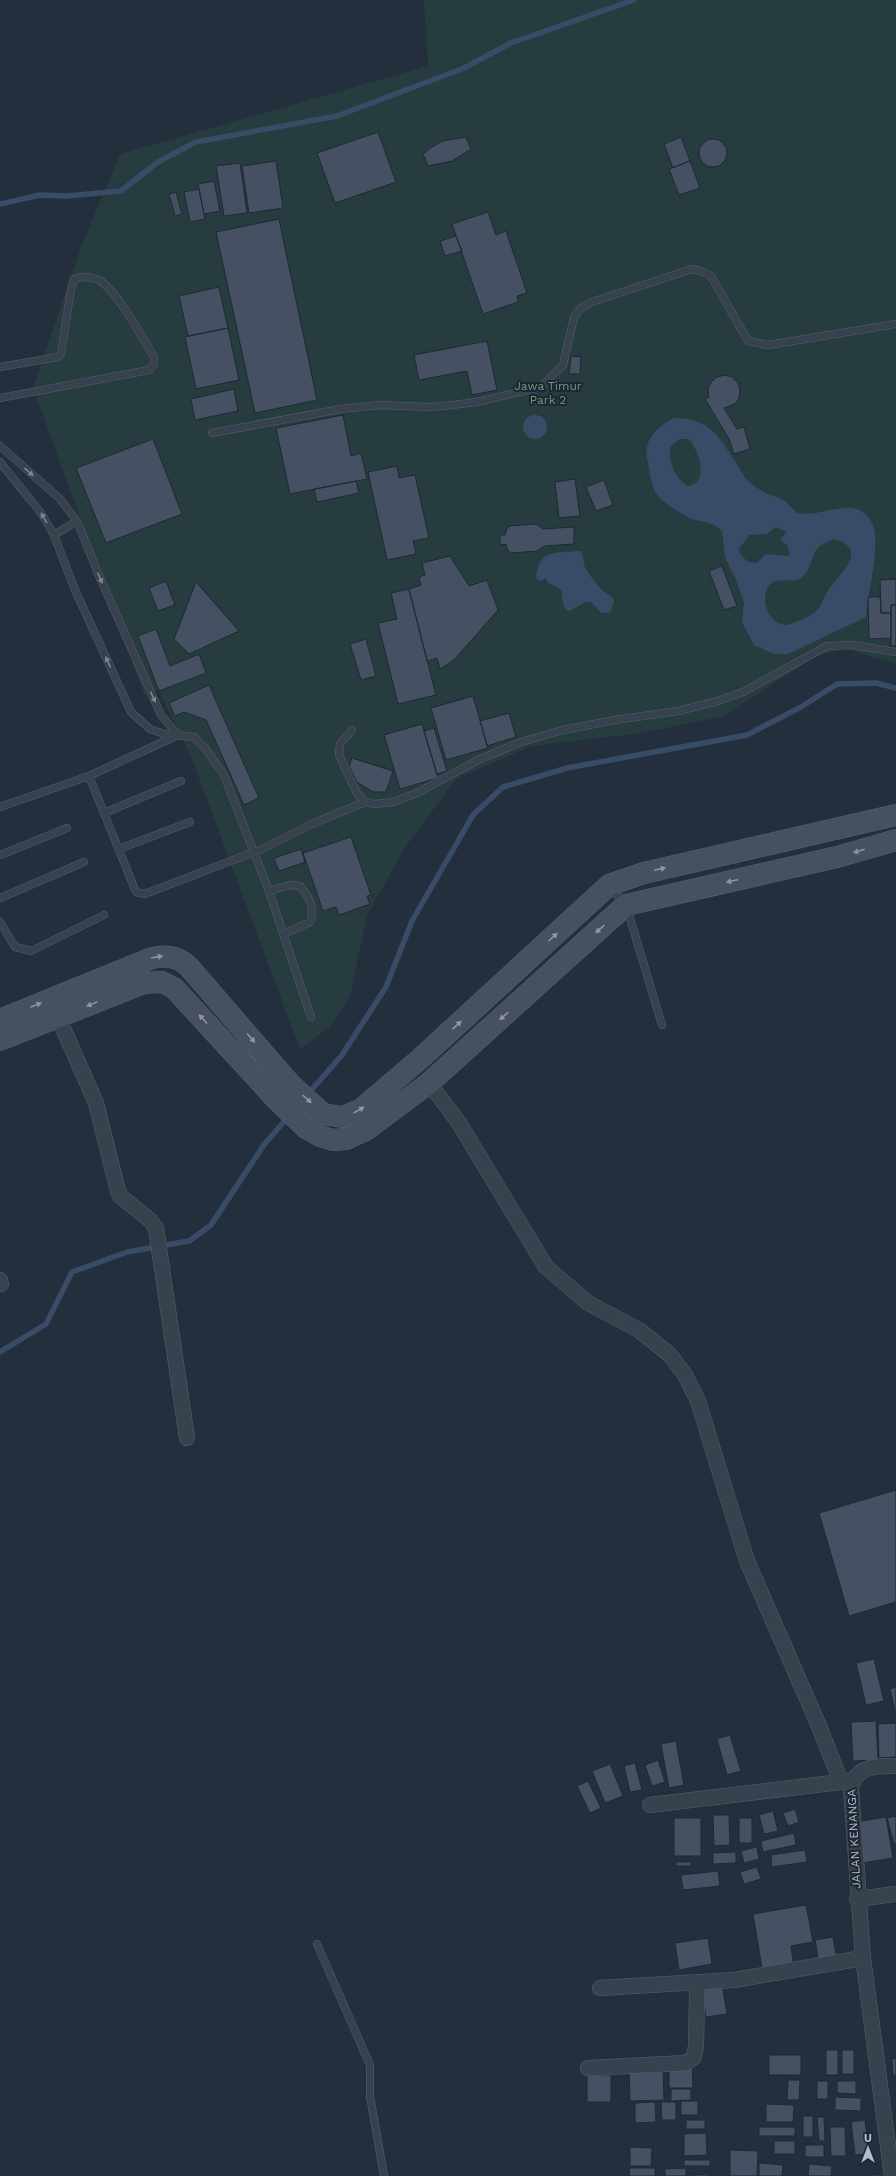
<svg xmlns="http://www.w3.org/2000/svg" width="896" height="2176" font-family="'Work Sans',sans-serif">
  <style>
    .green { fill: #263c3f }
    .water { fill: #394c67; fill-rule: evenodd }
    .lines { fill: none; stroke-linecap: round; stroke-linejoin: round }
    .stream { stroke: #394c67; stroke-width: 5.5 }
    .building { fill: #455162; stroke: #1f2835 }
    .lane-casing { stroke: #565f6c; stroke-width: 8 }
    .street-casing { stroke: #565f6c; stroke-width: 16 }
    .secondary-casing { stroke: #565f6c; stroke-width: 22 }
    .lane { stroke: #38414e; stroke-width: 7 }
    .street { stroke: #38414e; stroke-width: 15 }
    .secondary { stroke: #465061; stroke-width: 21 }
    .oneway { fill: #7c8592 }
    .oneway2 { fill: #8e96a5 }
    .labels { text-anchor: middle; stroke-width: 4; stroke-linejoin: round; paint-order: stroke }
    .park-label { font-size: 12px; fill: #6b9a76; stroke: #1d2633 }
    .street-label { font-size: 12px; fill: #b4bcc9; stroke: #1d2633 }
  </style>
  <rect width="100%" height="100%" fill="#242f3e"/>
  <path class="green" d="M 424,0 L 896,0 L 896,664 L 868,656 L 846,648 L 818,655 L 723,716 L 642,733 L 532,746 L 457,778 L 406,846 L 367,915 L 350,996 L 330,1027 L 300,1049 L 190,754 L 158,690 L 144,694 L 33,388 L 81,247 L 120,154 L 428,66 Z"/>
  <path class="water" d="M523 427a12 12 0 1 1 24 0a12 12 0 1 1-24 0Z
    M 674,418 C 711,418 720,438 738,466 C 741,471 745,479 750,483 C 755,487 762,491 768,494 C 774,497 783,498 787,503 C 791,506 793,511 798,513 C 823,518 856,494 871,521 C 883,540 867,594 866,617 L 788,654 L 774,654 L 754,645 L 742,622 L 744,603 L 737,582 L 725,557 L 722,531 C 710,520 707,524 692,519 C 687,517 681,513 676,510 C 652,495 653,490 648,463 C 642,440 656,428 674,418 ZM 680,439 L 689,439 C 699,451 710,482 688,486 C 675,479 669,463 670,447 ZM 776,527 L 787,532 L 780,540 L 787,545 L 790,554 L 787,556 L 766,554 L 757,563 L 748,562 L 740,554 L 739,549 L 749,535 L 767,534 ZM 834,539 C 870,549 840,574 829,589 C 819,603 824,610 805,618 C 800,620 791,625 785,625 C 769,623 760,601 768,587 C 775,576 790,583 799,579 C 812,573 810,554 820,546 C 824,543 830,541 834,539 Z
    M 581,551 C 585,557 582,563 586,569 C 590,575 594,582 600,588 C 604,593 610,594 614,600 L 612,609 L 608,613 L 601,613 C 585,591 584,607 568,611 L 564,607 C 560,591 567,590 548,583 L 546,578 L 540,581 L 536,577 C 539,548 558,553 581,551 Z"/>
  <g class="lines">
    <path class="stream" d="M 0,204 L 40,195 L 67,196 L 121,191 L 158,162 L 196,142 L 337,116 L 464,68 L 511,43 L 634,0
      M 307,1095 L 342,1055 L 386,987 L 412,921 L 473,815 L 503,787 L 567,768 L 747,735 L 801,707 L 837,684 L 876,683 L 896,688
      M 0,1352 L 46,1324 L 72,1272 L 127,1252 L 189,1241 L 211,1225 L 263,1146 L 288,1117"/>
  </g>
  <path class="building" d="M 378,132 L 396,182 L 335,203 L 317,153 Z
    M 466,137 L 471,149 L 452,161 L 428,166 L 423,154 L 432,147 L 443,141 Z
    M 681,137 L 690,161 L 673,168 L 664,144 Z
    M699 153a14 14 0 1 1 28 0a14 14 0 1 1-28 0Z
    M 276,161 L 283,208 L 249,213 L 242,166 Z
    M 690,161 L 700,188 L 679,195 L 669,169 Z
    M 240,163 L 247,213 L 224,216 L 216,166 Z
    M 214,181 L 220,211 L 204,214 L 198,184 Z
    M 199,189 L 205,219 L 190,222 L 184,192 Z
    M 176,192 L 182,214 L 175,216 L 169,194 Z
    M 488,212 L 496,235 L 506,231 L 527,293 L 517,296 L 518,302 L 483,314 L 452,224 Z
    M 279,219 L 317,400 L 255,413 L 216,232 Z
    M 456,236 L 462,251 L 445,256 L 440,241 Z
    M 219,287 L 228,328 L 188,336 L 179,296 Z
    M 228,328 L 239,380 L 196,389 L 185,337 Z
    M 487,341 L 497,390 L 472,395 L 467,371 L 419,380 L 414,355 Z
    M 571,356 L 581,357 L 580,374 L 569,374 Z
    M 725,375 L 732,377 L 738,383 L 740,390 L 739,398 L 735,404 L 724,408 L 737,429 L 744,427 L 750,449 L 734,454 L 729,439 L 705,399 L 709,397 L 708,389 L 711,382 L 717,377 Z
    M 234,389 L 238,411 L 195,420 L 191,399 Z
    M 343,415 L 351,456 L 361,453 L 367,479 L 290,494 L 276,428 Z
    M 153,439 L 182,514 L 106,543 L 76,468 Z
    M 397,466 L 399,478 L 415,475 L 429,538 L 413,541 L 416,554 L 387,560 L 368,472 Z
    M 575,479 L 580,516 L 559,518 L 555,482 Z
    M 604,480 L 613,505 L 596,511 L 586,487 Z
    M 356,481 L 359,493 L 317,502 L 314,489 Z
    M 536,524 L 543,529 L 574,527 L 574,544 L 545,546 L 537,551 L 512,553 L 508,551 L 506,544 L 500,545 L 500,535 L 505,535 L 507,528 L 510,526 Z
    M 450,556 L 469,586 L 487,580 L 498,610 L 454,660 L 440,669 L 437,658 L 427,661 L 409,589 L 421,585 L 419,577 L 425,575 L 422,563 Z
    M 722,566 L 737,606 L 724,610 L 709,571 Z
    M 896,579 L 896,605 L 891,605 L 891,613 L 881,613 L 880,580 Z
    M 166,581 L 175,605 L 158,611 L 149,588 Z
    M 196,582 L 239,631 L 189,654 L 174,639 Z
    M 409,589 L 436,695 L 398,704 L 378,623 L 397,619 L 391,593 Z
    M 868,597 L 880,597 L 881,613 L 891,613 L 891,638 L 869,639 Z
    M 891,605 L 896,605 L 896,646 L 891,646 Z
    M 156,629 L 170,666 L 199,654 L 206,673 L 159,691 L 138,636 Z
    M 366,639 L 376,676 L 361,680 L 350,644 Z
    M 209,685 L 259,798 L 244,805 L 206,720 L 184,712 L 175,716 L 169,703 Z
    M 473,696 L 488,748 L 446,760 L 431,708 Z
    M 509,713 L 516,737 L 487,746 L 480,721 Z
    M 422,724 L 438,778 L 400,789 L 384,735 Z
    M 434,728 L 447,771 L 437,774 L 424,731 Z
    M 352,758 L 393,771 L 386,792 L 373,792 L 357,782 L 349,766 Z
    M 351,837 L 371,895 L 367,896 L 370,904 L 339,915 L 336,907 L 323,911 L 303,853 Z
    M 301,849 L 305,862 L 279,871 L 274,858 Z
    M 896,1490 L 896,1602 L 849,1616 L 819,1513 Z
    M 874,1659 L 884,1701 L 866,1705 L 856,1663 Z
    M 896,1687 L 896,1716 L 890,1689 Z
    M 876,1721 L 878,1760 L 853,1761 L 851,1722 Z
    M 896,1723 L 896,1757 L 879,1758 L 878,1724 Z
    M 730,1735 L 741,1771 L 727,1775 L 717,1739 Z
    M 676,1741 L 684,1785 L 669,1788 L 661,1744 Z
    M 658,1760 L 665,1782 L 652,1786 L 645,1765 Z
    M 635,1763 L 642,1790 L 630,1792 L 624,1766 Z
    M 610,1764 L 623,1796 L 605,1803 L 592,1771 Z
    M 588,1781 L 601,1808 L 590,1813 L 577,1786 Z
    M 795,1809 L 799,1822 L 788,1826 L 783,1813 Z
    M 773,1811 L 778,1831 L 764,1834 L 759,1815 Z
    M 713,1815 L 729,1815 L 730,1845 L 714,1846 Z
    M 896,1816 L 896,1844 L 894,1844 L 887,1818 Z
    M 886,1817 L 893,1858 L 863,1863 L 856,1822 Z
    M 674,1818 L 701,1818 L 701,1856 L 674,1856 Z
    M 739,1818 L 752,1818 L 752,1843 L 739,1843 Z
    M 794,1833 L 796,1845 L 763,1852 L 761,1841 Z
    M 757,1847 L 759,1859 L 744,1863 L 741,1851 Z
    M 805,1850 L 807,1862 L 772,1867 L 771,1855 Z
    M 736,1852 L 736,1863 L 713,1864 L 713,1853 Z
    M 676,1862 L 691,1862 L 691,1866 L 676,1866 Z
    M 757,1867 L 761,1879 L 744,1884 L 740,1872 Z
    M 718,1871 L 720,1886 L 683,1890 L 681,1875 Z
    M 806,1905 L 813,1942 L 791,1946 L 794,1969 L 763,1974 L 753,1914 Z
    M 833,1937 L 837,1960 L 819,1963 L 815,1940 Z
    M 708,1938 L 712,1964 L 679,1970 L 675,1943 Z
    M 722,1984 L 727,2014 L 706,2017 L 701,1988 Z
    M 826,2050 L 838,2050 L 838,2075 L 826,2075 Z
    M 842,2050 L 854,2050 L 854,2074 L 842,2074 Z
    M 769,2055 L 801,2055 L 801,2075 L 769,2075 Z
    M 896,2058 L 896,2076 L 893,2076 L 892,2059 Z
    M 692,2066 L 693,2088 L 669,2088 L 669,2067 Z
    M 629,2069 L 663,2069 L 664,2100 L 630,2101 Z
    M 587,2075 L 611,2075 L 611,2102 L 587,2102 Z
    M 788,2080 L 800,2080 L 799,2100 L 787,2100 Z
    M 817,2081 L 828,2081 L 828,2099 L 817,2099 Z
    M 837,2081 L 856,2081 L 856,2094 L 837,2093 Z
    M 671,2089 L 691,2089 L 691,2100 L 671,2101 Z
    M 835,2097 L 861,2098 L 861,2111 L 835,2110 Z
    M 681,2101 L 698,2101 L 698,2115 L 681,2115 Z
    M 655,2102 L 656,2122 L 635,2123 L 635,2103 Z
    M 661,2102 L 676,2102 L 676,2120 L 662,2120 Z
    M 766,2104 L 794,2105 L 793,2122 L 766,2122 Z
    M 803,2116 L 813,2116 L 813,2137 L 803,2137 Z
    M 817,2117 L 824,2117 L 825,2141 L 819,2141 Z
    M 686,2120 L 705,2120 L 705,2129 L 686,2129 Z
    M 865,2120 L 869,2154 L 855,2155 L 851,2122 Z
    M 759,2127 L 795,2127 L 795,2136 L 759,2136 Z
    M 830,2127 L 845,2127 L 846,2156 L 831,2156 Z
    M 706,2133 L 707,2155 L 684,2156 L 684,2134 Z
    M 774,2141 L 795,2141 L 795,2154 L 774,2154 Z
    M 805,2145 L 824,2145 L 824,2157 L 805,2157 Z
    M 630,2147 L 652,2148 L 651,2166 L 630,2166 Z
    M 730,2150 L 758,2151 L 757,2176 L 730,2176 Z
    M 684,2160 L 710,2160 L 710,2166 L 684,2166 Z
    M 759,2163 L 783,2165 L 782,2176 L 759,2176 Z
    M 809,2164 L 832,2166 L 831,2176 L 808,2176 Z
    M 630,2168 L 655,2168 L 655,2176 L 629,2176 Z
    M 686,2168 L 686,2176 L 665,2176 L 665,2169 Z
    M 708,2174 L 708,2176 L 688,2176 L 688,2175 Z
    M 873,2174 L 885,2175 L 885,2176 L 873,2176 Z"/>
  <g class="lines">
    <g class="lane-casing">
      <path id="lane" d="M 0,367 L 58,357 L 61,354 L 71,289 L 74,279 C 83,276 91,276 99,280 C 118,292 142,337 154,357 L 154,364 L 149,370 L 0,398
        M 212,433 L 341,409 L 379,405 L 430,407 L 452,405 L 477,402 L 541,387 L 563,365 L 574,317 L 581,308 L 592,302 L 692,269 L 701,271 L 711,276 L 748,341 L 768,345 L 896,324
        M 0,446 L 59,498 L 77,521 L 100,578 L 161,715 L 178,735
        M 0,462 L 41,513 L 54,535 L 75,590 L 131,712 L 150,729 L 164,734 L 194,737 L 205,748 L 224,775 L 269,891 L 311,1017
        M 54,535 L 77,521
        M 352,730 L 340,744 L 339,755 L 357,793 L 365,802 L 375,804 L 393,802 L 417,793 L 480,759 L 521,742 L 563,730 L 615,720 L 678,711 L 718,701 L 743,692 L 827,646 L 853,645 L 896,652
        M 89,776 L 136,892 L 145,894 L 262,849 L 312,824 L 365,802
        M 0,807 L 89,776 L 176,736
        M 104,813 L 181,781
        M 119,849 L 190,822
        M 0,855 L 67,828
        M 610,887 L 626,905 L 662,1025
        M 269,891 L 290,885 L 300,886 C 309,896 315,909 310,922 L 283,934
        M 0,898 L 84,862
        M 0,922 L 15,947 L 31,951 L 104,915
        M 317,1944 L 370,2065 L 370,2096 L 384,2176"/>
    </g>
    <g class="street-casing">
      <path id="street" d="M 58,1017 L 96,1103 L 118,1191 L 120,1196 L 150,1220 L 156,1228 L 187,1438
        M 429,1083 L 459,1123 L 546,1267 L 588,1303 L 639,1330 L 670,1355 L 685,1375 L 698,1401 L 747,1561 L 819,1726 L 841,1782
        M 0,1280 L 1,1284
        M 650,1805 L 849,1781
        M 857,1899 L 896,1894
        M 600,1988 L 734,1980 L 863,1958
        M 588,2068 L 686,2063 L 694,2057 L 696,2046 L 697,1991 L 699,1983
        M 892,2176 L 863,1958 L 851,1787 C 857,1765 877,1766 896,1766"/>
    </g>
    <g class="secondary-casing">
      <path id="secondary" d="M 0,1020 L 152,958 C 167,955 178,956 189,967 L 291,1085 L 323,1114 L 342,1117 L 360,1110 L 421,1058 L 609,885 L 644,873 L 896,815
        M 0,1040 L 144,983 L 162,982 L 174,988 L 275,1098 L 306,1128 L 320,1136 L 333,1140 L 346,1139 L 366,1130 L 429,1083 L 626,905 L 837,857 L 896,840"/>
    </g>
    <use href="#lane" class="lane"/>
    <use href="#street" class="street"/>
    <use href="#secondary" class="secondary"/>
  </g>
  <defs><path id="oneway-solid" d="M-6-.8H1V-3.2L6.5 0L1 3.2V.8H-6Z"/></defs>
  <g class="oneway">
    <use href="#oneway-solid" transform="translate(29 472) rotate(41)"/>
    <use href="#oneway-solid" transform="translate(44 518) rotate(-120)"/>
    <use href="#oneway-solid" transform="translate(100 578) rotate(67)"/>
    <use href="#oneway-solid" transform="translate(108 662) rotate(-114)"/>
    <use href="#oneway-solid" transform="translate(153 697) rotate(65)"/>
  </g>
  <g class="oneway2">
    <use href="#oneway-solid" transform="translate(859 851) rotate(164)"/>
    <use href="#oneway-solid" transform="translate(660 869) rotate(-12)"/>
    <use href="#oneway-solid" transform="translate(732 881) rotate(167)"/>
    <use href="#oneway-solid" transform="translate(600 929) rotate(138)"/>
    <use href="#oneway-solid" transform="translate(553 937) rotate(-42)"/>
    <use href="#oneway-solid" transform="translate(157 957) rotate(-10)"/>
    <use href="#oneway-solid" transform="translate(92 1004) rotate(158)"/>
    <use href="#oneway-solid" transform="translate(36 1005) rotate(-22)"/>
    <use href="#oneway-solid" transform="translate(504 1016) rotate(138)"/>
    <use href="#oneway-solid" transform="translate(203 1019) rotate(-132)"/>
    <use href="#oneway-solid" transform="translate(457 1025) rotate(-43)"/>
    <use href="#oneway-solid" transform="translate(251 1038) rotate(49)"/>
    <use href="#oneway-solid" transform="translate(307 1099) rotate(42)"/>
    <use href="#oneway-solid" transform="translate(359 1110) rotate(-29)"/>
  </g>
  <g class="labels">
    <g class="park-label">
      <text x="548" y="390">Jawa Timur<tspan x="548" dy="14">Park 2</tspan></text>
    </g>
    <g class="street-label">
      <text transform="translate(854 1839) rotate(-93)" y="4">JALAN KENANGA</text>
    </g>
  </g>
  <g transform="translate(868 2148)" stroke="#1d2633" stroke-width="3" paint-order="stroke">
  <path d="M0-3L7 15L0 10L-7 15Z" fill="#b4bcc9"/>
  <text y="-6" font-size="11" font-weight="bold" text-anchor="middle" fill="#b4bcc9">U</text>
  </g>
</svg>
